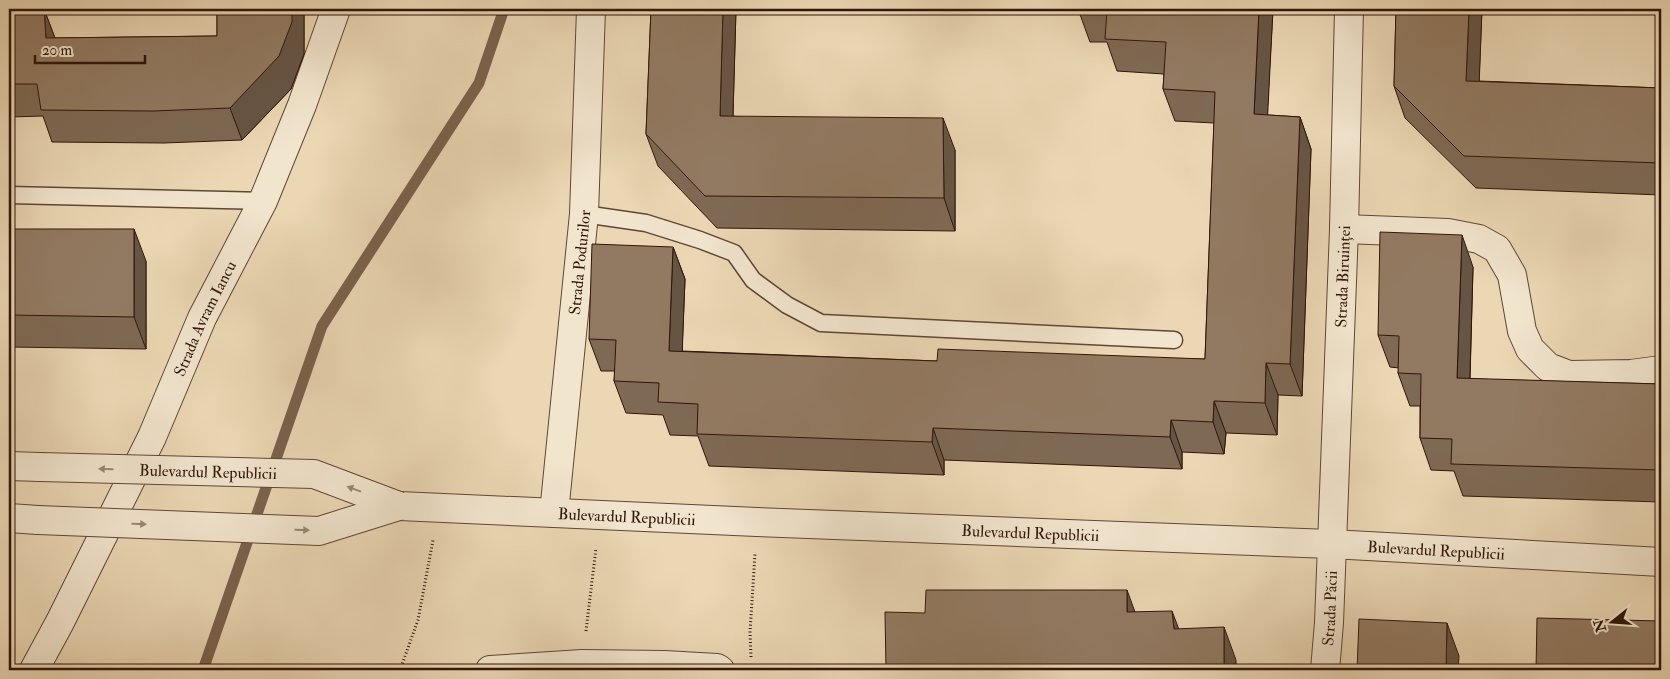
<svg xmlns="http://www.w3.org/2000/svg" width="1670" height="679" font-family="'IM FELL Double Pica',serif">
  <style>
    .lines { fill: none; stroke-linecap: round; stroke-linejoin: round }
    .stream { stroke: #7b624d; stroke-width: 11 }
    .service-casing { stroke: #604634; stroke-width: 19 }
    .minor-casing { stroke: #604634; stroke-width: 30 }
    .tertiary-casing { stroke: #604634; stroke-width: 30 }
    .path { stroke: #311509; stroke-width: 3; stroke-dasharray: 1 2.5; stroke-linecap: butt }
    .service { stroke: #f2e5ce; stroke-width: 16 }
    .minor { stroke: #f2e5ce; stroke-width: 28 }
    .tertiary { stroke: #f2e5ce; stroke-width: 28 }
    .tertiary-bridge-casing { stroke: #604634; stroke-width: 30; stroke-linecap: butt }
    .tertiary-bridge { stroke: #f2e5ce; stroke-width: 28 }
    .wall { fill: #7e6954; stroke: #311509 }
    .shaded-wall { fill: #665545; stroke: #311509 }
    .building { fill: #927a62; stroke: #311509 }
    .oneway { fill: #9b8775 }
    .labels { text-anchor: middle; stroke-width: 4; stroke-linejoin: round; paint-order: stroke }
    .street-label { font-size: 16px; fill: #311509; stroke: #f2e5ce }
  </style>
  <rect width="100%" height="100%" fill="#ebd7b4"/>
  <filter id="stains"><feTurbulence type="fractalNoise" baseFrequency=".004" numOctaves="4"/><feColorMatrix values="0 0 0 0 .2 0 0 0 0 .09 0 0 0 0 .02 0 0 0 .5 -.17"/></filter>
  <radialGradient id="worn" r=".72"><stop offset=".6" stop-color="#630" stop-opacity="0"/><stop offset="1" stop-color="#630" stop-opacity=".3"/></radialGradient>
  <g class="lines">
    <path class="stream" d="M 203,670 L 322,326 L 479,83 L 504,9"/>
    <g class="service-casing">
      <path id="service" d="M 9,195 L 263,201
        M 584,214 L 646,223 L 700,240 L 734,253 L 753,280 L 787,305 L 821,323 L 1174,340"/>
    </g>
    <g class="minor-casing">
      <g id="minor">
        <path d="M 1344,229 L 1448,233 L 1479,239 L 1497,249 L 1512,275 L 1522,331 L 1530,349 L 1548,367 L 1569,375 L 1631,374 L 1661,370"/>
        <path id="s1" d="M 554,513 L 584,214 L 591,9"/>
        <path id="s2" d="M 34,670 L 60,622 L 152,437 L 202,318 L 263,201 L 302,105 L 336,9"/>
        <path d="M 490,670 L 582,664 L 664,665 L 717,668 L 720,670"/>
        <path id="s3" d="M 1325,670 L 1329,623 L 1344,229 L 1349,9"/>
      </g>
    </g>
    <g class="tertiary-casing">
      <g id="tertiary">
        <path d="M 9,466 L 40,467"/>
        <path id="s4" d="M 399,506 L 757,522 L 1331,544 L 1661,562"/>
        <path d="M 9,518 L 38,520"/>
      </g>
    </g>
    <path class="path" d="M 586,631 L 596,548
      M 751,657 L 750,632 L 755,554
      M 400,670 L 418,620 L 433,540"/>
    <use href="#service" class="service"/>
    <use href="#minor" class="minor"/>
    <use href="#tertiary" class="tertiary"/>
    <g class="tertiary-bridge-casing">
      <g id="tertiary-bridge">
        <path id="s5" d="M 40,467 L 314,474 L 399,506"/>
        <path d="M 38,520 L 319,531 L 399,506"/>
      </g>
    </g>
    <use href="#tertiary-bridge" class="tertiary-bridge"/>
  </g>
  <path class="wall" d="M 9,9 L 44,9 L 55,38 L 217,36 L 217,9 L 304,9 L 304,54 L 291,89 L 242,140 L 164,143 L 52,142 L 43,116 L 9,117 Z
    M 651,9 L 736,9 L 733,116 L 955,150 L 955,231 L 717,228 L 658,166 L 646,134 Z
    M 1078,9 L 1273,9 L 1267,115 L 1300,117 L 1311,149 L 1302,396 L 1278,395 L 1277,435 L 1226,433 L 1224,454 L 1182,452 L 1182,469 L 944,460 L 944,475 L 709,466 L 698,436 L 670,435 L 663,415 L 626,413 L 614,381 L 615,371 L 601,371 L 589,339 L 673,247 L 685,279 L 682,351 L 937,361 L 1205,359 L 1214,123 L 1175,121 L 1163,89 L 1164,74 L 1117,71 L 1107,42 L 1090,42 Z
    M 1396,9 L 1482,9 L 1479,81 L 1661,88 L 1661,195 L 1476,188 L 1405,118 L 1394,86 Z
    M 9,229 L 146,261 L 146,349 L 9,347 Z
    M 1473,267 L 1470,379 L 1661,384 L 1661,502 L 1463,496 L 1454,471 L 1431,470 L 1420,438 L 1420,406 L 1410,406 L 1398,373 L 1399,368 L 1390,367 L 1378,335 Z"/>
  <path class="shaded-wall" d="M 44,9 L 56,41 L 46,38 Z
    M 292,9 L 304,9 L 304,54 L 291,89 L 242,140 L 230,108 Z
    M 723,9 L 736,9 L 732,148 L 720,116 Z
    M 1259,9 L 1273,9 L 1266,147 L 1254,114 Z
    M 1469,9 L 1482,9 L 1478,113 L 1466,81 Z
    M 1300,117 L 1311,149 L 1302,396 L 1290,364 Z
    M 943,118 L 955,150 L 955,231 L 944,198 Z
    M 134,229 L 146,261 L 146,349 L 134,317 Z
    M 1462,235 L 1473,267 L 1469,410 L 1457,378 Z
    M 673,247 L 685,279 L 681,383 L 669,351 Z
    M 1266,363 L 1278,395 L 1277,435 L 1265,403 Z
    M 1214,401 L 1226,433 L 1224,454 L 1213,422 Z
    M 1171,420 L 1182,452 L 1182,469 L 1170,437 Z
    M 933,428 L 944,460 L 944,475 L 932,442 Z
    M 1127,590 L 1139,623 L 1127,612 Z
    M 1172,611 L 1184,643 L 1174,629 Z
    M 1447,623 L 1459,656 L 1458,670 L 1446,670 Z
    M 1224,627 L 1236,660 L 1236,670 L 1224,668 Z"/>
  <path class="building" d="M 9,9 L 44,9 L 46,38 L 217,36 L 217,9 L 292,9 L 292,22 L 279,56 L 230,108 L 153,111 L 41,110 L 37,84 L 9,84 Z
    M 651,9 L 723,9 L 720,116 L 943,118 L 944,198 L 705,196 L 646,134 Z
    M 1078,9 L 1259,9 L 1254,114 L 1300,117 L 1290,364 L 1266,363 L 1265,403 L 1214,401 L 1213,422 L 1171,420 L 1170,437 L 933,428 L 932,442 L 697,434 L 698,404 L 658,402 L 659,383 L 614,381 L 616,340 L 589,339 L 592,244 L 673,247 L 669,351 L 937,361 L 938,349 L 1205,359 L 1215,92 L 1163,89 L 1166,42 L 1105,39 L 1107,11 Z
    M 1396,9 L 1469,9 L 1466,81 L 1661,88 L 1661,163 L 1464,156 L 1394,86 Z
    M 9,229 L 134,229 L 134,317 L 9,315 Z
    M 1380,232 L 1462,235 L 1457,378 L 1661,384 L 1661,470 L 1451,464 L 1452,439 L 1420,438 L 1421,374 L 1398,373 L 1399,336 L 1378,335 Z
    M 926,590 L 1127,590 L 1127,612 L 1172,611 L 1174,629 L 1224,627 L 1224,668 L 1251,669 L 1251,670 L 886,670 L 885,612 L 925,613 Z
    M 1537,618 L 1661,621 L 1661,670 L 1536,670 Z
    M 1359,619 L 1447,623 L 1446,670 L 1357,670 Z"/>
  <defs><path id="oneway-solid" d="M-6-.8H1V-3.2L6.5 0L1 3.2V.8H-6Z" transform="scale(1.25)"/></defs>
  <g class="oneway">
    <use href="#oneway-solid" transform="translate(106 469) rotate(-178)"/>
    <use href="#oneway-solid" transform="translate(354 489) rotate(-160)"/>
    <use href="#oneway-solid" transform="translate(139 524) rotate(2)"/>
    <use href="#oneway-solid" transform="translate(302 530) rotate(2)"/>
  </g>
  <g class="labels">
    <g class="street-label">
      <text dy="6" stroke="none"><textPath href="#s1" startOffset="252">Strada Podurilor</textPath></text>
      <text dy="6" stroke="none"><textPath href="#s3" startOffset="394">Strada Biruinței</textPath></text>
      <text dy="6" stroke="none"><textPath href="#s2" startOffset="391">Strada Avram Iancu</textPath></text>
      <text dy="6" stroke="none"><textPath href="#s5" startOffset="168">Bulevardul Republicii</textPath></text>
      <text dy="6" stroke="none"><textPath href="#s4" startOffset="228">Bulevardul Republicii</textPath></text>
      <text dy="6" stroke="none"><textPath href="#s4" startOffset="632">Bulevardul Republicii</textPath></text>
      <text dy="6" stroke="none"><textPath href="#s4" startOffset="1038">Bulevardul Republicii</textPath></text>
      <text dy="6" stroke="none"><textPath href="#s3" startOffset="62">Strada Păcii</textPath></text>
    </g>
  </g>
  <rect width="1670" height="679" fill="none" stroke="#ebd7b4" stroke-width="30"/>
  <rect x="10" y="10" width="1650" height="659" fill="none" stroke="#311509" stroke-width="2.5"/>
  <rect x="15" y="15" width="1640" height="649" fill="none" stroke="#311509"/>
  <g transform="translate(1612 622) rotate(253)" stroke="#f2e5ce" stroke-width="4" paint-order="stroke">
  <path d="M0-4L9 19L0 12L-9 19Z" fill="#311509"/>
  <text y="-8" font-size="14" font-weight="bold" text-anchor="middle" fill="#311509">N</text>
  </g>
  <path d="M35 55v8h110v-8" fill="none" stroke="#311509" stroke-width="2.5"/>
  <text x="42" y="55" font-size="15" fill="#311509" stroke="#f2e5ce" stroke-width="4" paint-order="stroke">20 m</text>
  <rect width="100%" height="100%" filter="url(#stains)"/>
  <rect width="100%" height="100%" fill="url(#worn)"/>
</svg>
